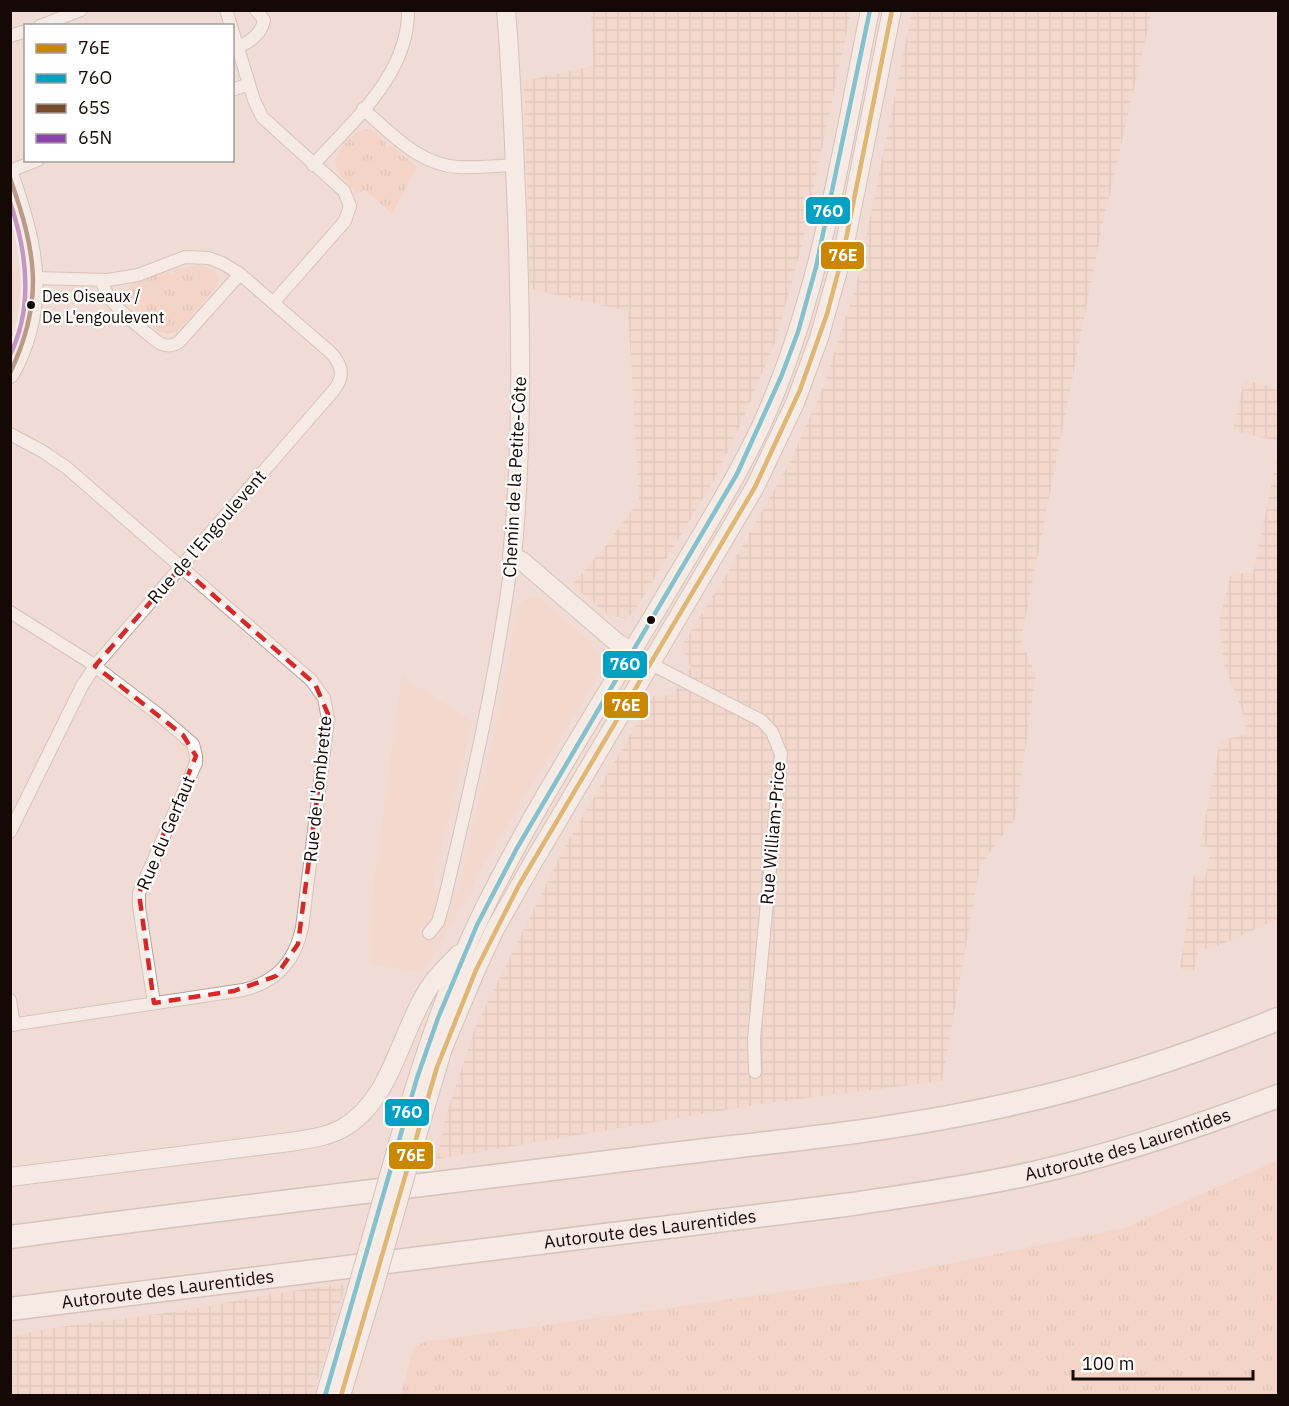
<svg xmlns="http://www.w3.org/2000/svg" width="1289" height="1406" font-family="'IBM Plex Sans',sans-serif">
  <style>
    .built { fill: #f3d3c5 }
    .industrial { fill: url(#industrial-grid) }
    .grass { fill: url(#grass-tufts) }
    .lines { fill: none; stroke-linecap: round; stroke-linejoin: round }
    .street-casing { stroke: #b2a39d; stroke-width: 14 }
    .secondary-casing { stroke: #b2a39d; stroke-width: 20 }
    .highway-casing { stroke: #b2a39d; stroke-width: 25 }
    .street { stroke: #fdfaf9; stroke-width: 12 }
    .secondary { stroke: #fdfaf9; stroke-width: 18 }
    .highway { stroke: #fdfaf9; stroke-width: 22 }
    .secondary-bridge-casing { stroke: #b2a39d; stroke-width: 20; stroke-linecap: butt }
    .secondary-bridge { stroke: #fdfaf9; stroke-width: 18 }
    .bus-1-casing { stroke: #fff; stroke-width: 9 }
    .bus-2-casing { stroke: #fff; stroke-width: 9 }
    .bus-3-casing { stroke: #fff; stroke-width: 9 }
    .bus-4-casing { stroke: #fff; stroke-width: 9 }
    .bus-1 { stroke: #ca8701; stroke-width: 4.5 }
    .bus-2 { stroke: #01a1c4; stroke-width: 4.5 }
    .bus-3 { stroke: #7a4b2a; stroke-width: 4.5 }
    .bus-4 { stroke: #8e44ad; stroke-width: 4.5 }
    .marked { fill: none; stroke: #d62828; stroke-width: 4.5; stroke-dasharray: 12 8; stroke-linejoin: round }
    .bus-dot { fill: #140905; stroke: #fff; stroke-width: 2 }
    .labels { text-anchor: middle; stroke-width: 4.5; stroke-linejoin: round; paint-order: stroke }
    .bus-label { font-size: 16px; fill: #140905; stroke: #fff; text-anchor: start }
    .street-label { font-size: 18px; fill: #140905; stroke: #fff }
    .line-badge { stroke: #fff; stroke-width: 2 }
    .badge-label { font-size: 16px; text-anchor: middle; font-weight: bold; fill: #fff }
  </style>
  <defs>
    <pattern id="industrial-grid" width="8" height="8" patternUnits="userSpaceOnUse" patternTransform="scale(1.5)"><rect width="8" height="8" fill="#f3d3c5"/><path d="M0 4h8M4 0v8" fill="none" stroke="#cfb4a8"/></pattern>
    <pattern id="grass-tufts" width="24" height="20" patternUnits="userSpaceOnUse" patternTransform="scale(1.5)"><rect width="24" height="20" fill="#f5cab7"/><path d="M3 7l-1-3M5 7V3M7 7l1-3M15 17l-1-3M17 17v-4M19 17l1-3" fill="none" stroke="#d1ac9c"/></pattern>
  </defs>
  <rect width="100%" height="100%" fill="#f0dcd4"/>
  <path class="built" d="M 18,270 L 18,297 L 11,330 L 11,271 Z
    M 537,597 L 589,640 L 604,663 L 602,670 L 485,862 L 461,907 L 423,972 L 370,964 L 369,933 L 376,867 L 402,676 L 473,722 L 432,887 L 458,892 L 496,724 L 517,609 L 524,600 Z"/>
  <path class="industrial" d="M 591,11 L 851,11 L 800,253 L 776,340 L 743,419 L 713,482 L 640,602 L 631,615 L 624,618 L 608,615 L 572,585 L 608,543 L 639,500 L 628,311 L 530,289 L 524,81 L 593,66 Z
    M 912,11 L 1152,11 L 1101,232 L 1021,641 L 1036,676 L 1015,819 L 980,866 L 942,1081 L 761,1104 L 437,1159 L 445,1119 L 475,1028 L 563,850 L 653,696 L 673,695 L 691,667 L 681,647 L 726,575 L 791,460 L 824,385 L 857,282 Z
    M 1244,380 L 1278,388 L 1278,441 L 1233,431 Z
    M 1278,451 L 1278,919 L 1211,949 L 1199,948 L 1194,971 L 1180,968 L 1194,875 L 1205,877 L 1211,848 L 1200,846 L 1220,741 L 1247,734 L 1243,713 L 1224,665 L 1219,621 L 1230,577 L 1233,572 L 1253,574 Z
    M 346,1283 L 313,1395 L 11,1395 L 11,1337 L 44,1329 L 188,1310 L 266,1295 Z"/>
  <path class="grass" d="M 366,129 L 373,131 L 386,143 L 385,145 L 387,147 L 389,145 L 417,166 L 392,214 L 365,190 L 356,194 L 348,183 L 339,174 L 340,172 L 336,167 C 334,152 352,132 366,129 Z
    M 200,265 L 214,270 L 219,279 L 217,286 L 177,332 L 168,334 L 159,332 L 126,301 C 120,280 155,276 169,271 L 171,275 L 174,275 L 173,270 Z
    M 1278,1160 L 1278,1395 L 401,1395 L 413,1349 L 424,1342 L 868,1280 L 1125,1228 Z"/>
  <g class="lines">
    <g class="street-casing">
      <path id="street" d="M 226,10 L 231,26
        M 40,26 L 81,10
        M 232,29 L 254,100 L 262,117 L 344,191 L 350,206 L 345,221 L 273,303
        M 10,36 L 26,31
        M 238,47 C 250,42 262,33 264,20 L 256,10
        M 232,90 L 249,84
        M 363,109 C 391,133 419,165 458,167 C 477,168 496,166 515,165
        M 313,165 C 353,121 409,74 408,10
        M 10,171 L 38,160
        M 102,280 C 105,303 138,325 155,340 C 163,346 170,348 179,342 L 240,274
        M 10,434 L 42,451 L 67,468 L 311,680 L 324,698 L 328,719 L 302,928 C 295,961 277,982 243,990 L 10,1025
        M 10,612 L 88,661 L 158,714 L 193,744 L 196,756 L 196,763 L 139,893 L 139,907 L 154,1003
        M 651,664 L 762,721 L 772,732 L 781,754 L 754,1039 L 755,1072
        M 10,832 L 82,686 L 95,666 L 334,390 C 345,376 342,364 330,352 L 240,274 L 224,264 L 209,258 L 185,257 L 138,275 L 108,280 L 35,278
        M 429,933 L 438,922 L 444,901 C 471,787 497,673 512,557
        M 10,1000 L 14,1025"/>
    </g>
    <g class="secondary-casing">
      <path id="secondary" d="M 506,10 C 512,79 514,147 517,215 C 521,330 523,443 512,557 L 522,561 L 615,641 L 641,658
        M 10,177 C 35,246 47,307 10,374
        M 409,1163 L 443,1048 L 476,970 L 495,929 L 532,864 L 755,487 L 795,403 L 819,338 L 843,253 L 892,10
        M 392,1165 C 416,1078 444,991 484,909 C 538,800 606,696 668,591 C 700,537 734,483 761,426 C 821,295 841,151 870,10
        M 10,1177 L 290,1142 C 308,1139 327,1137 343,1128 C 393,1099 400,1030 431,985 C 438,974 450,964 459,954
        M 325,1396 L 357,1289
        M 341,1396 L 374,1287"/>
    </g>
    <g class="highway-casing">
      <g id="highway">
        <path d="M 10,1237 C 223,1208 435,1184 648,1157 C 767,1142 889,1132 1007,1105 C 1100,1085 1190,1055 1278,1019"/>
        <path id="s1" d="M 10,1309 L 853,1204 C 912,1195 971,1187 1029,1174 C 1114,1155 1197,1127 1278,1096"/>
      </g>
    </g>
    <use href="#street" class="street"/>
    <use href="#secondary" class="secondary"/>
    <use href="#highway" class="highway"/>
    <g class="secondary-bridge-casing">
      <path id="secondary-bridge" d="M 374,1287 L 409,1163
        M 357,1289 L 392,1165"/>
    </g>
    <use href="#secondary-bridge" class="secondary-bridge"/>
    <g class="bus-1-casing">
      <path id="bus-1" d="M 341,1396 L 437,1067 L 476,970 L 519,885 L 755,487 L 800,390 L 827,314 L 843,254 L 892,10"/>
    </g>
    <g class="bus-2-casing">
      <path id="bus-2" d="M 325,1396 L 417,1078 L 438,1018 L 477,925 L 517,848 L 737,474 L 781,377 L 798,332 L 816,267 L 870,10"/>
    </g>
    <g class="bus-3-casing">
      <path id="bus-3" d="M 10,178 C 36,252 45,300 10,373"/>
    </g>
    <g class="bus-4-casing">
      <path id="bus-4" d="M 10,202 C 27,252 34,306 10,355"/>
    </g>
    <use href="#bus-1" class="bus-1"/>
    <use href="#bus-2" class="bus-2"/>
    <use href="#bus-3" class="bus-3"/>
    <use href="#bus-4" class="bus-4"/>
  </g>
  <path d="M0 0H1289V1406H0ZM 181,567 L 315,684 L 328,714 L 298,944 L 276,976 L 234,991 L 154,1003 L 139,893 L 196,756 L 183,735 L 95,666 Z" fill="#f0dcd4" fill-opacity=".55" fill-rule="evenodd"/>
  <path class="marked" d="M 181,567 L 315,684 L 328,714 L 298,944 L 276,976 L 234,991 L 154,1003 L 139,893 L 196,756 L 183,735 L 95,666 Z"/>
  <g class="bus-dot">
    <circle cx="31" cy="305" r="5"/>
    <circle cx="651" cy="620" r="5"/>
  </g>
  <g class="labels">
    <g class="bus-label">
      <text x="42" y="302">Des Oiseaux /<tspan x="42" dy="21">De L'engoulevent</tspan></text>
    </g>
    <g class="street-label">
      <text transform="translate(515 477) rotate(-87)" y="6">Chemin de la Petite-Côte</text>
      <text transform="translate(207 537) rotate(-49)" y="6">Rue de l'Engoulevent</text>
      <text transform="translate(318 789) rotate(-84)" y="6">Rue de L'ombrette</text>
      <text transform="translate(166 833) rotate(-67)" y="6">Rue du Gerfaut</text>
      <text transform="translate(773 833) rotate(-85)" y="6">Rue William-Price</text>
      <text dy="6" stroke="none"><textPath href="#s1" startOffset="1131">Autoroute des Laurentides</textPath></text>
      <text dy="6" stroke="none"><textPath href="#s1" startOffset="645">Autoroute des Laurentides</textPath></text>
      <text dy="6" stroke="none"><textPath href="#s1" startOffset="159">Autoroute des Laurentides</textPath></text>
    </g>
  </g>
  <g class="line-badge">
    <rect x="805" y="196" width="46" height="29" rx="6" fill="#01a1c4"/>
    <rect x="820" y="241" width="45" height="29" rx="6" fill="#ca8701"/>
    <rect x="602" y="650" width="46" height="29" rx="6" fill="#01a1c4"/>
    <rect x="603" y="691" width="46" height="28" rx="6" fill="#ca8701"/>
    <rect x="384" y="1098" width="46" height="29" rx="6" fill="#01a1c4"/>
    <rect x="388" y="1141" width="46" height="29" rx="6" fill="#ca8701"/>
  </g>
  <g class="badge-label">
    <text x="828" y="217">76O</text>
    <text x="843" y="261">76E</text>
    <text x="625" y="670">76O</text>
    <text x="626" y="711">76E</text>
    <text x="407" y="1118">76O</text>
    <text x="411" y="1161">76E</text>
  </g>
  <rect width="1289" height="1406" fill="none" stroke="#140905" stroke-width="24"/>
  <rect x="24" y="24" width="210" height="138" fill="#ffffff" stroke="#a19d9b" stroke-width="1.5"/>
  <rect x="36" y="44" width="30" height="9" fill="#ca8701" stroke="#a19d9b" stroke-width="1.5"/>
  <text x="78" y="54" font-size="18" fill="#140905">76E</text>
  <rect x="36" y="74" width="30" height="9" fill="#01a1c4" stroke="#a19d9b" stroke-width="1.5"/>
  <text x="78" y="84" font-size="18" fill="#140905">76O</text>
  <rect x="36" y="104" width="30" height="9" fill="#7a4b2a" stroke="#a19d9b" stroke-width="1.5"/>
  <text x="78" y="114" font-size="18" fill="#140905">65S</text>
  <rect x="36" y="134" width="30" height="9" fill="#8e44ad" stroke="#a19d9b" stroke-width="1.5"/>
  <text x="78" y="144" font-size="18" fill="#140905">65N</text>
  <path d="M1073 1370v9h180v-9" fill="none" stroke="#140905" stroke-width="3"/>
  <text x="1082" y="1370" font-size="18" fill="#140905" stroke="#ffffff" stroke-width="4.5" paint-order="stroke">100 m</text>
</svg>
